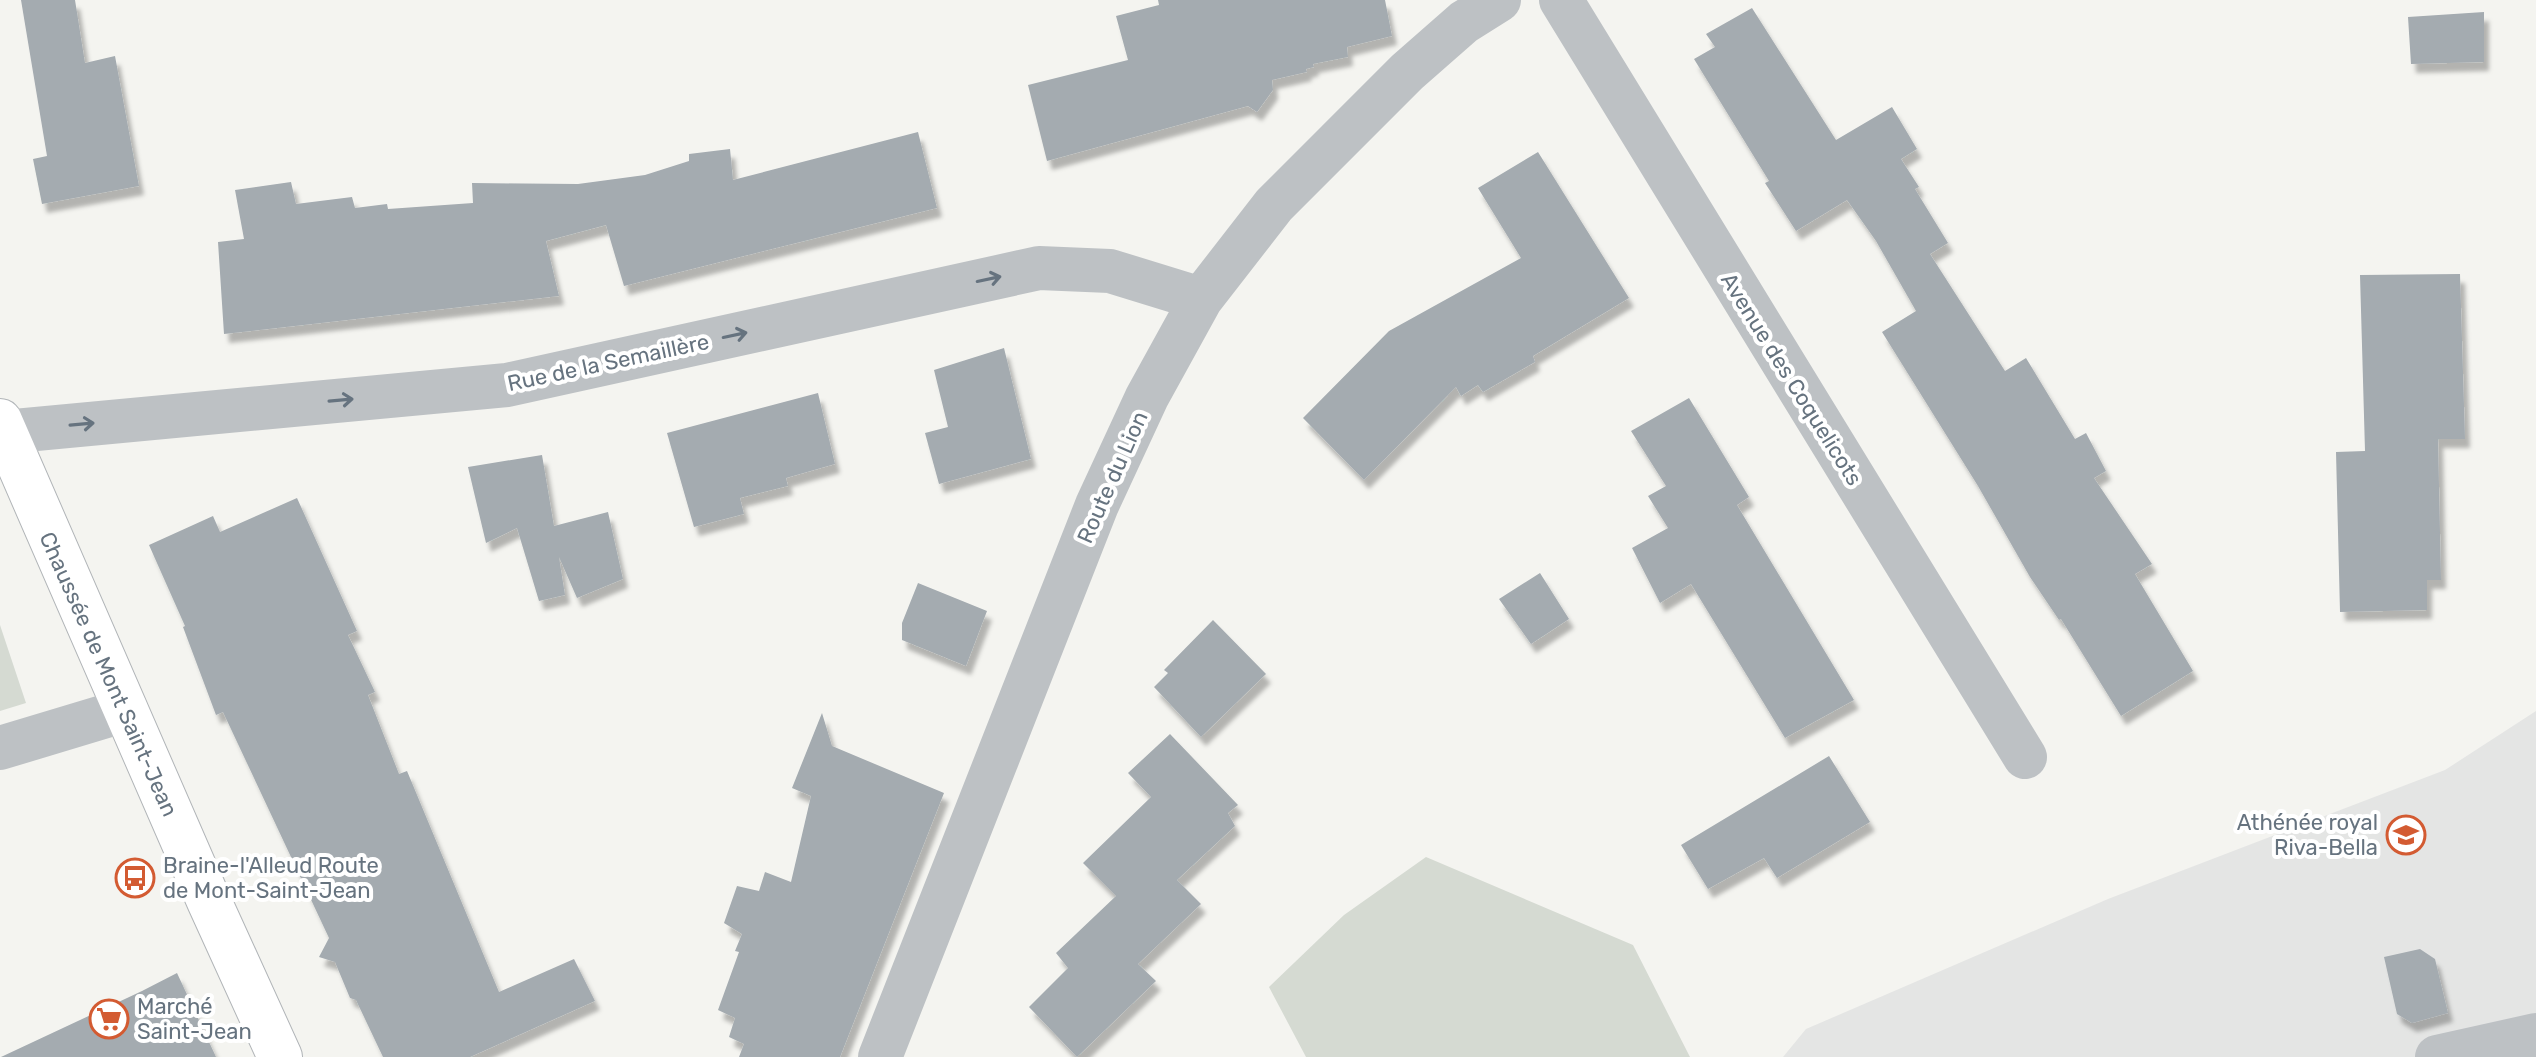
<svg xmlns="http://www.w3.org/2000/svg" width="2536" height="1057" font-family="Rubik,sans-serif">
  <style>
    .built { fill: #e4e5e4 }
    .green { fill: #d5dad2 }
    .building { fill: #a4abb0; filter: url(#shadow) }
    .lines { fill: none; stroke-linecap: round; stroke-linejoin: round }
    .major-casing { stroke: #b1b5b8; stroke-width: 46 }
    .minor { stroke: #bdc1c4; stroke-width: 44 }
    .major { stroke: #fff; stroke-width: 44 }
    .oneway { stroke: #66737f }
    .labels { text-anchor: middle; stroke-width: 8; stroke-linejoin: round; paint-order: stroke }
    .street-label { font-size: 22px; fill: #66737f; stroke: #fff }
    .poi-label { font-size: 22px; fill: #66737f; stroke: #fff; text-anchor: start }
  </style>
  <defs>
    <filter id="shadow"><feDropShadow dx="5" dy="9" stdDeviation="2" flood-color="#0004"/></filter>
  </defs>
  <rect width="100%" height="100%" fill="#f4f4f0"/>
  <path class="built" d="M 2536,711 L 2536,1057 L 1783,1057 L 1806,1029 L 2108,899 L 2445,770 Z"/>
  <path class="green" d="M 0,625 L 26,703 L 0,711 Z
    M 1426,857 L 1633,945 L 1690,1057 L 1306,1057 L 1269,987 L 1344,915 Z"/>
  <path class="building" d="M 21,0 L 75,0 L 85,63 L 115,56 L 139,186 L 42,204 L 33,159 L 47,156 Z
    M 1158,0 L 1385,0 L 1392,36 L 1347,47 L 1348,57 L 1313,64 L 1314,67 L 1306,69 L 1307,72 L 1272,80 L 1273,90 L 1257,112 L 1248,106 L 1047,161 L 1028,85 L 1128,60 L 1116,16 L 1159,5 Z
    M 1752,8 L 1836,140 L 1892,107 L 1917,149 L 1901,159 L 1919,187 L 1915,189 L 1948,243 L 1930,254 L 2005,371 L 2026,358 L 2075,439 L 2086,433 L 2106,471 L 2094,478 L 2152,564 L 2135,574 L 2193,671 L 2121,716 L 2061,619 L 2059,620 L 2030,577 L 1978,486 L 1882,332 L 1916,311 L 1876,241 L 1847,200 L 1796,231 L 1765,183 L 1769,181 L 1694,59 L 1715,47 L 1706,34 Z
    M 2484,12 L 2484,62 L 2411,64 L 2408,17 Z
    M 918,132 L 937,208 L 624,286 L 606,225 L 546,241 L 559,296 L 224,334 L 218,242 L 244,239 L 235,190 L 291,182 L 296,204 L 352,197 L 355,208 L 387,204 L 388,209 L 473,203 L 472,183 L 578,184 L 645,175 L 689,161 L 689,154 L 730,149 L 733,180 Z
    M 1538,152 L 1629,298 L 1533,356 L 1535,362 L 1483,392 L 1478,385 L 1461,396 L 1456,387 L 1364,480 L 1303,418 L 1389,331 L 1521,258 L 1478,188 Z
    M 2460,274 L 2465,439 L 2438,439 L 2441,580 L 2427,580 L 2427,610 L 2340,612 L 2336,452 L 2365,451 L 2360,275 Z
    M 1004,348 L 1031,459 L 939,484 L 925,433 L 948,427 L 934,370 Z
    M 818,393 L 835,464 L 786,478 L 788,486 L 740,498 L 744,514 L 694,527 L 667,433 Z
    M 1689,398 L 1749,497 L 1737,505 L 1854,700 L 1785,738 L 1691,584 L 1660,603 L 1632,548 L 1668,528 L 1648,496 L 1666,486 L 1631,431 Z
    M 542,455 L 554,526 L 608,512 L 623,579 L 577,598 L 559,557 L 565,595 L 539,601 L 517,528 L 486,543 L 468,467 Z
    M 297,498 L 357,631 L 348,635 L 375,692 L 368,695 L 399,774 L 407,771 L 499,992 L 574,959 L 595,1001 L 470,1057 L 383,1057 L 356,1000 L 350,998 L 335,962 L 319,957 L 329,938 L 223,712 L 216,715 L 183,627 L 185,626 L 149,545 L 213,516 L 220,532 Z
    M 1540,573 L 1569,619 L 1531,644 L 1499,599 Z
    M 918,583 L 987,611 L 966,666 L 902,640 L 902,623 Z
    M 1213,620 L 1266,674 L 1201,737 L 1154,687 L 1168,673 L 1164,670 Z
    M 822,713 L 832,746 L 944,793 L 840,1057 L 739,1057 L 744,1044 L 729,1037 L 735,1018 L 718,1010 L 739,952 L 735,951 L 742,934 L 724,923 L 737,886 L 759,891 L 765,872 L 791,882 L 811,796 L 792,788 Z
    M 1170,734 L 1238,805 L 1228,813 L 1235,826 L 1177,880 L 1201,904 L 1138,964 L 1156,981 L 1077,1057 L 1029,1007 L 1068,968 L 1056,953 L 1116,896 L 1083,863 L 1151,797 L 1128,773 Z
    M 1829,756 L 1870,822 L 1777,878 L 1764,858 L 1708,889 L 1681,845 Z
    M 2420,949 L 2435,959 L 2448,1013 L 2412,1023 L 2397,1014 L 2384,957 Z
    M 177,973 L 216,1057 L 1,1057 L 142,991 Z"/>
  <g class="lines">
    <g class="major-casing">
      <path id="major" d="M 0,421 L 209,901 L 280,1057"/>
    </g>
    <path class="minor" d="M 1561,0 L 2025,757
      M 4,432 L 507,385 L 1039,268 L 1110,271 L 1201,299
      M 0,748 L 126,710
      M 880,1057 L 1097,505 L 1147,397 L 1201,299 L 1274,205 L 1407,72 L 1464,22 L 1499,0
      M 2437,1057 L 2536,1035"/>
    <use href="#major" class="major"/>
  </g>
  <defs><path id="oneway-shaft" d="M-6 0H5M1.5-3L5.5 0L1.5 3" fill="none" stroke-width="1.6" stroke-linecap="round" stroke-linejoin="round" transform="scale(2)"/></defs>
  <g class="oneway">
    <use href="#oneway-shaft" transform="translate(989 279) rotate(-12)"/>
    <use href="#oneway-shaft" transform="translate(735 335) rotate(-12)"/>
    <use href="#oneway-shaft" transform="translate(341 400) rotate(-5)"/>
    <use href="#oneway-shaft" transform="translate(82 424) rotate(-5)"/>
  </g>
  <defs>
    <g id="school-ring" transform="scale(2)"><circle r="9.5" fill="#fff" stroke="#d35b32" stroke-width="1.5"/><path d="M0-5L7-2L0 1L-7-2ZM-4 1L0 2.5L4 1V4Q0 6-4 4Z" fill="#d35b32"/></g>
    <g id="bus-ring" transform="scale(2)"><circle r="9.5" fill="#fff" stroke="#d35b32" stroke-width="1.5"/><path d="M-5-6H5V4H4V6H2V4H-2V6H-4V4H-5ZM-3.5-4V0h7V-4ZM-3.5 1.2v1.5H-2V1.2ZM2 1.2v1.5H3.5V1.2Z" fill="#d35b32"/></g>
    <g id="supermarket-ring" transform="scale(2)"><circle r="9.5" fill="#fff" stroke="#d35b32" stroke-width="1.5"/><path d="M-6-5.5h2.5l.6 2H6L4.5 2H-2.5L-4.4-4H-6ZM-1.5 3.2a1.3 1.3 0 1 0 .1 0ZM3 3.2a1.3 1.3 0 1 0 .1 0Z" fill="#d35b32"/></g>
  </defs>
  <g fill-rule="evenodd">
    <use href="#school-ring" x="2406" y="835"/>
    <use href="#bus-ring" x="135" y="878"/>
    <use href="#supermarket-ring" x="109" y="1019"/>
  </g>
  <g class="labels">
    <g class="street-label">
      <text transform="translate(608 362) rotate(-12)" y="8">Rue de la Semaillère</text>
      <text transform="translate(1792 379) rotate(58)" y="8">Avenue des Coquelicots</text>
      <text transform="translate(1112 477) rotate(-66)" y="8">Route du Lion</text>
      <text transform="translate(109 674) rotate(66)" y="8">Chaussée de Mont Saint-Jean</text>
    </g>
    <g class="poi-label">
      <text x="2378" y="830" text-anchor="end">Athénée royal<tspan x="2378" dy="25">Riva-Bella</tspan></text>
      <text x="163" y="873">Braine-l'Alleud Route<tspan x="163" dy="25">de Mont-Saint-Jean</tspan></text>
      <text x="137" y="1014">Marché<tspan x="137" dy="25">Saint-Jean</tspan></text>
    </g>
  </g>
</svg>
